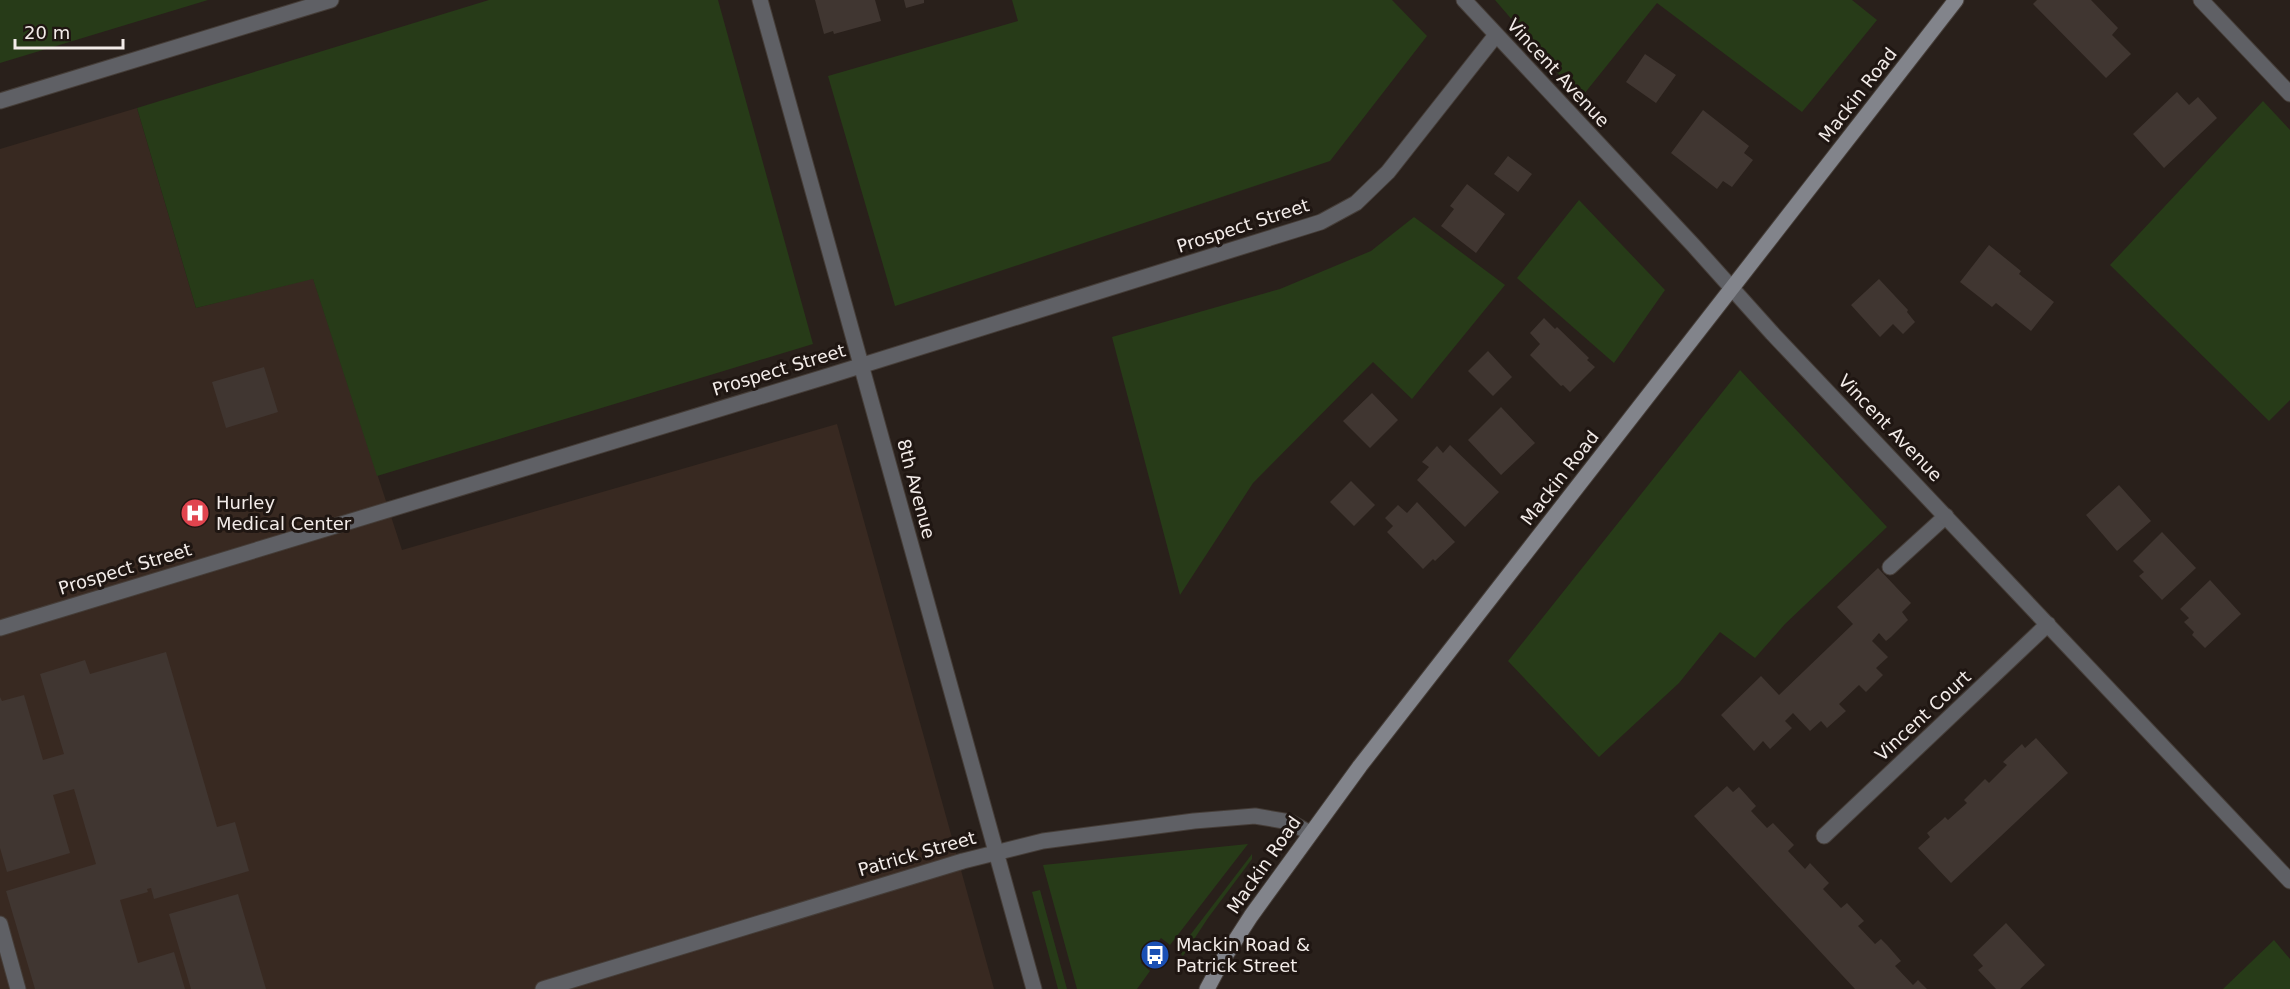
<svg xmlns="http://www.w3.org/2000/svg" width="2290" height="989" font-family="'DejaVu Sans',sans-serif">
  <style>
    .built { fill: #382921 }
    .green { fill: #273b18 }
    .building { fill: #403631 }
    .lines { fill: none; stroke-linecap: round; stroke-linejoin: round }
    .lane-casing { stroke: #453d38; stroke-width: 17 }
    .street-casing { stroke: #453d38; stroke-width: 17 }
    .secondary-casing { stroke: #453d38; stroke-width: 17 }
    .lane { stroke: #5f6065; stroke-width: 15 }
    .street { stroke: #5f6065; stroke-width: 15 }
    .secondary { stroke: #82848b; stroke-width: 15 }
    .labels { text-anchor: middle; stroke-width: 6; stroke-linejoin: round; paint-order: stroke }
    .street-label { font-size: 18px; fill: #f3ece9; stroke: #1f1612 }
    .poi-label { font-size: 18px; fill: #f3ece9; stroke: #1f1612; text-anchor: start }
  </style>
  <rect width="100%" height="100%" fill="#29201b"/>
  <path class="built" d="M 137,108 L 196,308 L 313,278 L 402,550 L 837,424 L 994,989 L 0,989 L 0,149 Z"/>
  <path class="green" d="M 0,0 L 208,0 L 0,63 Z
    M 489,0 L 718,0 L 813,344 L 377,476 L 313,279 L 196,308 L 137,108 Z
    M 1012,0 L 1392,0 L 1427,36 L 1330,161 L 895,306 L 828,76 L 1018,21 Z
    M 1495,0 L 1852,0 L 1877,20 L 1802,112 L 1657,3 L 1580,99 Z
    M 2263,101 L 2290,130 L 2290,400 L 2269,421 L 2110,265 Z
    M 1579,200 L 1665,290 L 1614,363 L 1517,278 Z
    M 1414,217 L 1505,285 L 1412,399 L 1373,362 L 1253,483 L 1180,595 L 1112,337 L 1280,289 L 1371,251 Z
    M 1740,370 L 1887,527 L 1785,624 L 1755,658 L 1720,632 L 1679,683 L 1599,757 L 1508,661 Z
    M 1248,844 L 1170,945 L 1161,938 L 1141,963 L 1150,971 L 1137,989 L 1077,989 L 1043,865 Z
    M 1252,854 L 1252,859 L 1208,918 L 1183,956 L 1178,951 Z
    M 1040,890 L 1067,989 L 1058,989 L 1032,892 Z
    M 2274,940 L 2290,959 L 2290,989 L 2223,989 Z"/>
  <path class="building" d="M 815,0 L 875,0 L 881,21 L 834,34 L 833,31 L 824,34 Z
    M 904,0 L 924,0 L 924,3 L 906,8 Z
    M 2037,0 L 2091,0 L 2118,28 L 2112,35 L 2131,54 L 2106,78 L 2033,4 Z
    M 1645,54 L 1676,75 L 1656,103 L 1626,82 Z
    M 2177,92 L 2189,105 L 2198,97 L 2217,118 L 2164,168 L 2133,134 Z
    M 1703,110 L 1749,146 L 1744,153 L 1753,160 L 1732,187 L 1723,181 L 1717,189 L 1671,153 Z
    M 1508,156 L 1532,174 L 1518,192 L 1494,174 Z
    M 1467,184 L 1505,214 L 1476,253 L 1441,226 L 1454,209 L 1450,206 Z
    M 1989,245 L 2021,271 L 2019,274 L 2054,302 L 2031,331 L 1996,303 L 1992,307 L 1960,282 Z
    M 1879,279 L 1908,310 L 1907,312 L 1915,322 L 1903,334 L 1893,324 L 1880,337 L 1851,305 Z
    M 1544,318 L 1555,329 L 1557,327 L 1589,358 L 1587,360 L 1595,367 L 1570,392 L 1563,385 L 1561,386 L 1530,355 L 1540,344 L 1530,333 Z
    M 1488,351 L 1512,377 L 1493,396 L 1468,371 Z
    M 264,367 L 278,412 L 226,428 L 212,382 Z
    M 1372,393 L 1398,420 L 1370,448 L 1343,421 Z
    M 1501,407 L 1535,443 L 1501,475 L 1468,440 Z
    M 1450,445 L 1499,492 L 1465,527 L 1417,480 L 1429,467 L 1422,462 L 1437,446 L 1443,453 Z
    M 1351,481 L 1375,505 L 1354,526 L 1330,502 Z
    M 2119,485 L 2151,521 L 2117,551 L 2086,515 Z
    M 1417,502 L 1455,542 L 1435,561 L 1433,559 L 1423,569 L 1387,532 L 1393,526 L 1385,518 L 1398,505 L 1407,513 Z
    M 2162,532 L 2196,568 L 2162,600 L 2139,576 L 2144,572 L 2133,561 Z
    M 1878,568 L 1911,603 L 1902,612 L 1908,620 L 1891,637 L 1886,641 L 1879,633 L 1872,641 L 1888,657 L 1876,668 L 1883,675 L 1866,692 L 1859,685 L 1839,704 L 1846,711 L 1827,728 L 1821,721 L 1810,731 L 1793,713 L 1785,721 L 1792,728 L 1770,749 L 1763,741 L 1754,751 L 1721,715 L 1761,676 L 1779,695 L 1853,624 L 1837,607 Z
    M 2210,580 L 2241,614 L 2205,648 L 2192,635 L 2194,632 L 2184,622 L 2189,618 L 2180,609 Z
    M 166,652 L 217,827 L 235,822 L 249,871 L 154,899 L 151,888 L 147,889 L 148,892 L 120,900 L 138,963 L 174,952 L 185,989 L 35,989 L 6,891 L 96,864 L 74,789 L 53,795 L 70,853 L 7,872 L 0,848 L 0,697 L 2,701 L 24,695 L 43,760 L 64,754 L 40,674 L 85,660 L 90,674 Z
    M 2036,738 L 2068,773 L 1951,883 L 1918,848 L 1930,837 L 1927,833 L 1942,820 L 1945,817 L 1948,820 L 1967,803 L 1964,800 L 1985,779 L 1989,783 L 2007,765 L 2003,762 L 2007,758 L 2022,744 L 2025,748 Z
    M 1727,786 L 1733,792 L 1739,787 L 1756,806 L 1751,811 L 1767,828 L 1773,823 L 1794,845 L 1788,851 L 1805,869 L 1810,863 L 1829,883 L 1823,889 L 1841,908 L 1847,903 L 1864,921 L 1858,926 L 1875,944 L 1881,939 L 1887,945 L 1901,961 L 1895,966 L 1913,985 L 1918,980 L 1927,989 L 1855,989 L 1694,816 Z
    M 238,894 L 266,989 L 191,989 L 169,914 Z
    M 2006,923 L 2045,965 L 2020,989 L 1996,989 L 1978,970 L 1983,966 L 1973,955 Z"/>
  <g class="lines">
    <g class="lane-casing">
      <path id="lane" d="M 1890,567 L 1946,516
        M 0,924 L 18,989"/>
    </g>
    <g class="street-casing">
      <path id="street" d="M 760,0 L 1034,989
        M 1464,0 L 1694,246 L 1772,333 L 2290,881
        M 2201,0 L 2290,94
        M 0,101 L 331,0
        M 0,628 L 828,376 L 1321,222 L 1356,203 L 1388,172 L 1496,35
        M 1824,836 L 2048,624
        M 543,989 L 963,861 L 1043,841 L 1194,821 L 1255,816 L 1290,822 L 1310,833"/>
    </g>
    <g class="secondary-casing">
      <path id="secondary" d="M 1207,989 L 1222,961 L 1251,916 L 1360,766 L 1956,0"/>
    </g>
    <use href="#lane" class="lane"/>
    <use href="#street" class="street"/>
    <use href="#secondary" class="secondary"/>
  </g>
  <defs>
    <g id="hospital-disc" transform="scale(1.5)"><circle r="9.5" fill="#e0444e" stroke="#1f1612"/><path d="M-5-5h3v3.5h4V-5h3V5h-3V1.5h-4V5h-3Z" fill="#fff"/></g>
    <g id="bus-disc" transform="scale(1.5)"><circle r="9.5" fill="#1a4fb4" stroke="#1f1612"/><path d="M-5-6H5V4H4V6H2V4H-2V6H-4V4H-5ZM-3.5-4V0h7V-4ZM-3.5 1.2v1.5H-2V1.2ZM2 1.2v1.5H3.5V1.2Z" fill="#fff"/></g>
  </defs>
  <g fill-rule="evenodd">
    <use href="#hospital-disc" x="195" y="513"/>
    <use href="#bus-disc" x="1155" y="955"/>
  </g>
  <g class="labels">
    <g class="street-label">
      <text transform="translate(1558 73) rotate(47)" y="6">Vincent Avenue</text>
      <text transform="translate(1858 95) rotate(-52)" y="6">Mackin Road</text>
      <text transform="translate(1243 226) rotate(-18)" y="6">Prospect Street</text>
      <text transform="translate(779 370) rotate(-17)" y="6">Prospect Street</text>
      <text transform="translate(1890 428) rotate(46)" y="6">Vincent Avenue</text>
      <text transform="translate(1560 478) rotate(-52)" y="6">Mackin Road</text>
      <text transform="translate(916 489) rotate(75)" y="6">8th Avenue</text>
      <text transform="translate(125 569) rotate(-17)" y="6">Prospect Street</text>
      <text transform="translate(1923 716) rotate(-43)" y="6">Vincent Court</text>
      <text transform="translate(917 854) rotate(-16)" y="6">Patrick Street</text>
      <text transform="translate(1264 865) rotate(-55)" y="6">Mackin Road</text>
    </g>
    <g class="poi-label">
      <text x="216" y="509">Hurley<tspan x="216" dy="21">Medical Center</tspan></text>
      <text x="1176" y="951">Mackin Road &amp;<tspan x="1176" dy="21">Patrick Street</tspan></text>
    </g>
  </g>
  <path d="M15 39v9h108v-9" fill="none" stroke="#f3ece9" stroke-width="3"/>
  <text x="24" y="39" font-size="18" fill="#f3ece9" stroke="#1f1612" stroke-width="4.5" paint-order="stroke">20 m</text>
</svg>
